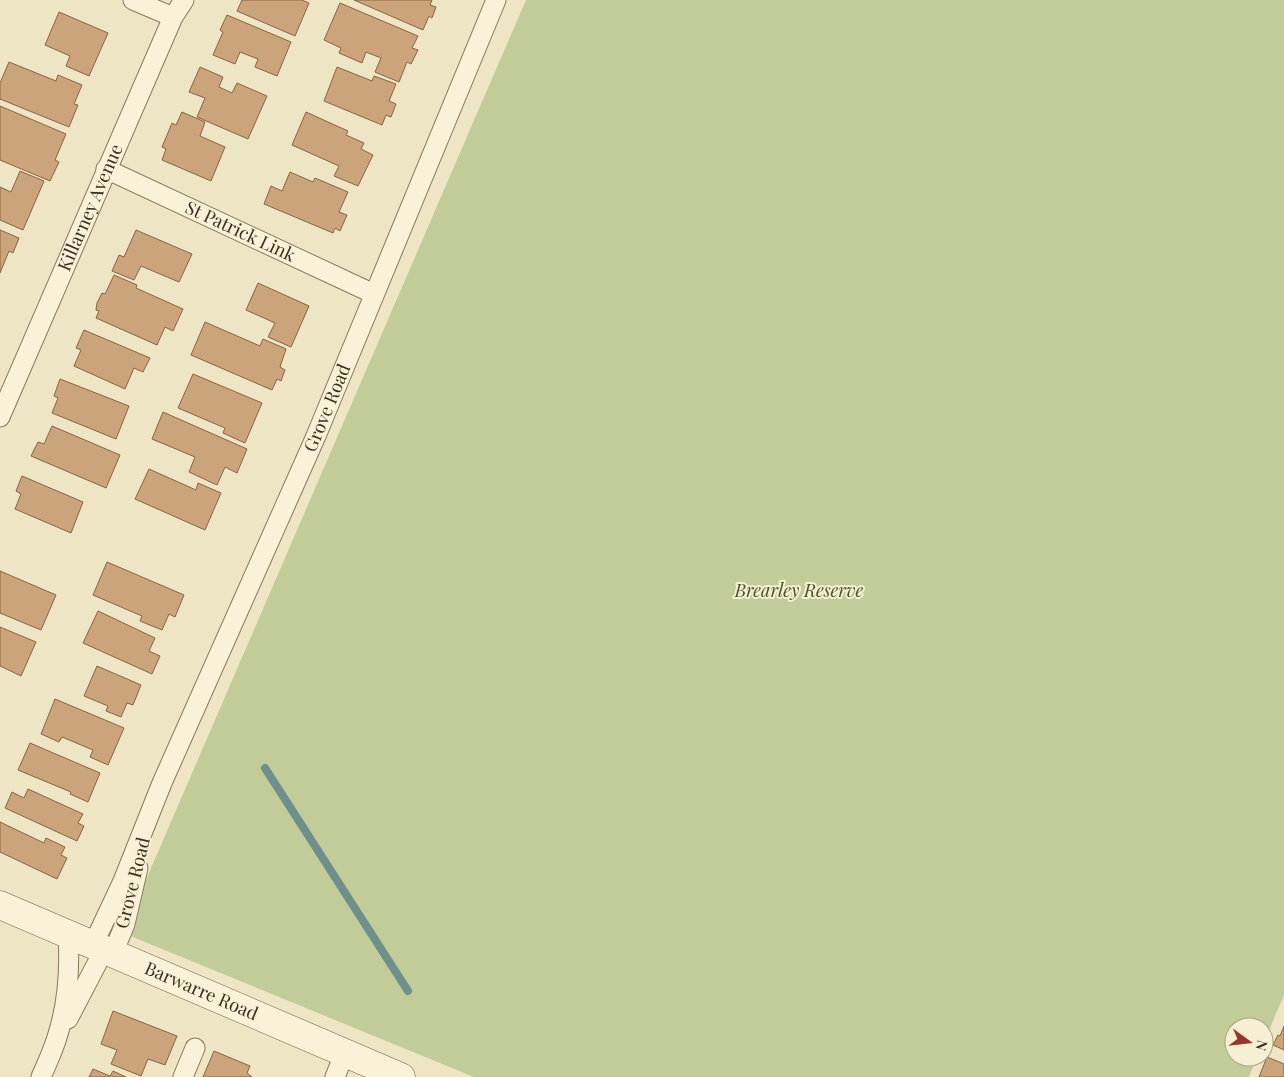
<svg xmlns="http://www.w3.org/2000/svg" width="1284" height="1077" font-family="'Playfair Display',serif">
  <style>
    .green { fill: #c2cc99 }
    .lines { fill: none; stroke-linecap: round; stroke-linejoin: round }
    .stream { stroke: #6d908a; stroke-width: 8 }
    .building { fill: #cca47b; stroke: #886341 }
    .street-casing { stroke: #89775b; stroke-width: 21 }
    .secondary-casing { stroke: #6b583e; stroke-width: 29 }
    .street { stroke: #f9f2d8; stroke-width: 19 }
    .secondary { stroke: #f9f2d8; stroke-width: 28 }
    .labels { text-anchor: middle; stroke-width: 4; stroke-linejoin: round; paint-order: stroke }
    .street-label { font-size: 18px; fill: #392e1f; stroke: #f5efd4 }
    .park-label { font-size: 18px; font-style: italic; fill: #455526; stroke: #f5efd4 }
  </style>
  <rect width="100%" height="100%" fill="#eee5c5"/>
  <path class="green" d="M 526,0 L 1284,0 L 1284,995 L 1264,1042 L 1264,1027 L 1234,1027 L 1234,1057 L 1257,1057 L 1249,1077 L 474,1077 L 123,933 Z"/>
  <g class="lines">
    <path class="stream" d="M 265,768 L 408,991"/>
  </g>
  <path class="building" d="M 242,0 L 302,0 L 309,3 L 295,36 L 237,11 Z
    M 354,0 L 432,0 L 430,5 L 436,7 L 432,18 L 429,16 L 423,30 Z
    M 340,3 L 418,36 L 412,48 L 418,50 L 411,64 L 407,62 L 399,82 L 375,72 L 381,58 L 366,52 L 362,63 L 339,53 L 341,48 L 324,40 Z
    M 59,12 L 108,33 L 89,76 L 66,66 L 70,56 L 45,45 Z
    M 227,15 L 291,42 L 277,76 L 255,67 L 258,59 L 240,52 L 235,64 L 213,55 L 223,32 L 220,30 Z
    M 9,62 L 56,81 L 58,75 L 82,85 L 74,104 L 78,105 L 69,127 L 0,99 L 0,83 Z
    M 200,67 L 223,77 L 219,87 L 232,93 L 237,83 L 267,96 L 248,139 L 197,117 L 205,98 L 189,92 Z
    M 337,67 L 372,81 L 374,76 L 396,84 L 389,101 L 396,104 L 391,117 L 386,115 L 382,125 L 324,101 Z
    M 0,106 L 66,134 L 55,160 L 59,162 L 50,181 L 0,160 Z
    M 182,112 L 205,122 L 200,136 L 225,147 L 211,181 L 162,160 L 166,149 L 162,147 L 172,123 L 176,125 Z
    M 306,112 L 348,131 L 346,135 L 364,143 L 361,149 L 373,155 L 358,186 L 334,176 L 339,166 L 292,145 Z
    M 20,171 L 44,181 L 23,230 L 0,220 L 0,187 L 11,192 Z
    M 290,172 L 313,182 L 315,178 L 348,192 L 339,212 L 347,215 L 340,231 L 335,228 L 333,233 L 264,204 L 271,186 L 282,191 Z
    M 0,230 L 19,238 L 13,253 L 9,251 L 0,273 Z
    M 136,230 L 192,254 L 179,282 L 141,266 L 134,280 L 112,271 L 119,255 L 124,257 Z
    M 114,275 L 137,285 L 136,288 L 183,309 L 173,331 L 165,327 L 157,345 L 96,318 L 99,311 L 96,310 L 97,303 L 102,293 L 105,294 Z
    M 258,283 L 309,306 L 291,347 L 268,337 L 275,323 L 246,310 Z
    M 205,322 L 260,346 L 263,339 L 286,349 L 280,367 L 285,370 L 281,381 L 277,379 L 272,390 L 191,355 Z
    M 84,330 L 150,358 L 143,372 L 134,368 L 125,389 L 74,366 L 81,350 L 76,348 Z
    M 193,374 L 262,403 L 245,443 L 223,433 L 225,428 L 178,408 Z
    M 60,379 L 129,406 L 116,439 L 52,413 L 58,398 L 54,396 Z
    M 163,412 L 247,449 L 237,473 L 225,467 L 217,485 L 189,472 L 195,457 L 152,439 Z
    M 52,426 L 120,455 L 106,488 L 31,456 L 38,442 L 44,444 Z
    M 149,469 L 196,490 L 198,483 L 221,493 L 205,530 L 135,499 Z
    M 22,476 L 83,502 L 71,533 L 15,509 L 21,494 L 16,491 Z
    M 107,562 L 184,595 L 175,617 L 169,614 L 162,630 L 140,621 L 142,616 L 93,595 Z
    M 0,571 L 56,595 L 41,630 L 0,613 Z
    M 98,611 L 155,638 L 149,651 L 160,656 L 152,674 L 83,643 Z
    M 0,627 L 36,642 L 21,676 L 0,666 Z
    M 97,666 L 141,685 L 133,705 L 127,703 L 121,717 L 106,711 L 108,706 L 84,696 Z
    M 55,699 L 124,728 L 108,765 L 90,757 L 93,750 L 62,737 L 59,742 L 41,734 Z
    M 30,743 L 100,773 L 88,802 L 70,794 L 71,792 L 18,770 Z
    M 28,789 L 83,814 L 78,823 L 84,826 L 77,841 L 5,808 L 12,792 L 24,798 Z
    M 0,822 L 44,843 L 46,838 L 65,847 L 61,855 L 67,858 L 57,879 L 0,852 Z
    M 113,1011 L 177,1036 L 165,1065 L 148,1059 L 141,1076 L 111,1064 L 117,1050 L 101,1044 Z
    M 1284,1026 L 1284,1050 L 1273,1045 L 1278,1035 L 1280,1036 Z
    M 214,1051 L 250,1066 L 247,1073 L 252,1077 L 203,1077 Z
    M 1267,1057 L 1284,1064 L 1284,1077 L 1259,1077 Z
    M 93,1069 L 110,1076 L 113,1071 L 126,1077 L 89,1077 Z"/>
  <g class="lines">
    <g class="street-casing">
      <g id="street">
        <path d="M 133,0 L 173,17"/>
        <path id="s1" d="M 106,169 L 374,294"/>
        <path id="s2" d="M 0,417 L 173,17 L 184,0"/>
        <path id="s3" d="M 93,945 L 123,881 L 162,783 L 316,436 L 496,0"/>
        <path d="M 113,953 L 125,924 L 138,868"/>
        <path d="M 68,1019 L 104,950"/>
        <path d="M 41,1077 C 47,1063 54,1049 58,1034 C 68,1002 70,968 68,935"/>
        <path d="M 183,1077 L 195,1048"/>
        <path d="M 335,1077 L 345,1052"/>
      </g>
    </g>
    <g class="secondary-casing">
      <g id="secondary">
        <path id="s4" d="M 0,905 L 401,1077"/>
      </g>
    </g>
    <use href="#street" class="street"/>
    <use href="#secondary" class="secondary"/>
  </g>
  <g class="labels">
    <g class="street-label">
      <text dy="6" stroke="none"><textPath href="#s2" startOffset="228">Killarney Avenue</textPath></text>
      <text dy="6" stroke="none"><textPath href="#s1" startOffset="148">St Patrick Link</textPath></text>
      <text dy="6" stroke="none"><textPath href="#s3" startOffset="586">Grove Road</textPath></text>
      <text transform="translate(133 883) rotate(-76)" y="6">Grove Road</text>
      <text dy="6" stroke="none"><textPath href="#s4" startOffset="219">Barwarre Road</textPath></text>
    </g>
    <g class="park-label">
      <text x="799" y="597">Brearley Reserve</text>
    </g>
  </g>
  <g transform="translate(1249 1042) rotate(105)"><circle r="24" fill="#f5efd4" stroke="#aaa28c"/>
  <path d="M0-4L9 19L0 12L-9 19Z" fill="#97342b"/>
  <text y="-8" font-size="14" font-weight="bold" text-anchor="middle" fill="#392e1f">N</text>
  </g>
</svg>
